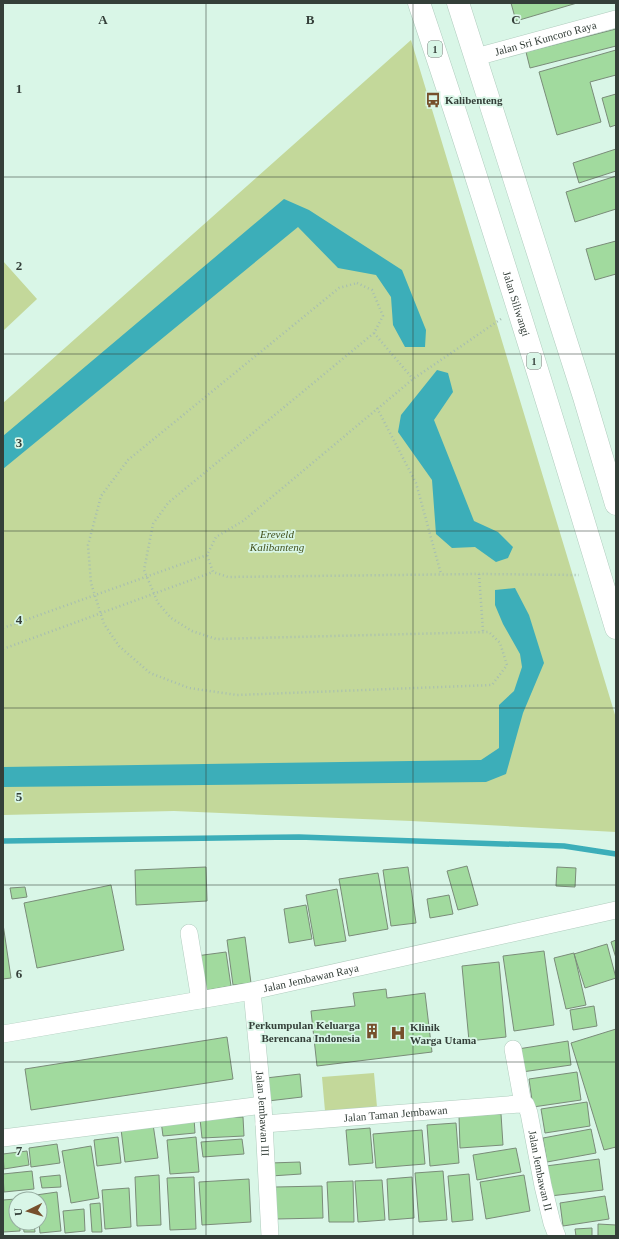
<svg xmlns="http://www.w3.org/2000/svg" width="619" height="1239" font-family="'Times New Roman',serif">
  <style>
    .green { fill: #c3d89a }
    .water { fill: #3caeb9 }
    .lines { fill: none; stroke-linecap: round; stroke-linejoin: round }
    .stream { stroke: #3caeb9; stroke-width: 5.5 }
    .building { fill: #a1da9e; stroke: #7a8c79 }
    .minor-casing { stroke: #b0ccbe; stroke-width: 18 }
    .trunk-casing { stroke: #b0ccbe; stroke-width: 23 }
    .path { stroke: #a6bdb1; stroke-width: 2.5; stroke-dasharray: 1 3; stroke-linecap: butt }
    .minor { stroke: #fff; stroke-width: 17 }
    .trunk { stroke: #fff; stroke-width: 22 }
    .grid { fill: none; stroke: #343f39; stroke-width: 1; stroke-opacity: 0.55 }
    .labels { text-anchor: middle; stroke-width: 3.5; stroke-linejoin: round; paint-order: stroke }
    .shield { fill: #d9f6e7; stroke: #66766d; stroke-width: 1 }
    .shield-label { font-size: 10px; font-weight: bold; fill: #343f39 }
    .street-label { font-size: 11px; fill: #343f39; stroke: #d9f6e7 }
    .poi-label { font-size: 11px; font-weight: bold; fill: #343f39; stroke: #d9f6e7; text-anchor: start }
    .park-label { font-size: 11px; font-style: italic; fill: #44531e; stroke: #d9f6e7 }
    .grid-label { font-size: 13px; text-anchor: middle; font-weight: bold; fill: #343f39; stroke: #d9f6e7; stroke-width: 3.5; stroke-linejoin: round; paint-order: stroke }
  </style>
  <rect width="100%" height="100%" fill="#d9f6e7"/>
  <path class="green" d="M 411,40 L 616,718 L 616,832 L 411,821 L 174,811 L 3,815 L 3,403 Z
    M 3,261 L 37,299 L 3,331 Z
    M 374,1073 L 377,1107 L 325,1111 L 322,1077 Z"/>
  <path class="water" d="M 284,199 L 309,210 L 402,270 L 426,330 L 425,347 L 405,347 L 393,325 L 391,297 L 376,275 L 338,268 L 298,227 L 3,469 L 3,436 Z
    M 437,370 L 448,373 L 453,392 L 434,420 L 474,521 L 498,532 L 513,547 L 508,558 L 496,562 L 475,547 L 452,548 L 436,534 L 432,480 L 398,432 L 401,415 Z
    M 515,588 L 529,615 L 544,663 L 523,713 L 506,774 L 486,782 L 3,787 L 3,767 L 481,760 L 499,748 L 499,705 L 514,691 L 522,667 L 520,654 L 503,624 L 495,605 L 495,590 Z"/>
  <g class="lines">
    <path class="stream" d="M 3,841 L 299,837 L 564,846 L 616,854"/>
  </g>
  <path class="building" d="M 511,3 L 577,3 L 516,21 Z
    M 616,29 L 616,46 L 530,68 L 526,52 Z
    M 616,50 L 616,75 L 590,82 L 601,122 L 557,135 L 539,72 Z
    M 616,94 L 616,125 L 610,127 L 602,98 Z
    M 616,149 L 616,171 L 579,183 L 573,163 Z
    M 616,176 L 616,209 L 575,222 L 566,192 Z
    M 616,241 L 616,274 L 595,280 L 586,249 Z
    M 467,866 L 478,905 L 458,910 L 447,871 Z
    M 206,867 L 207,901 L 136,905 L 135,870 Z
    M 408,867 L 416,923 L 391,926 L 383,870 Z
    M 557,867 L 576,868 L 575,887 L 556,886 Z
    M 378,873 L 388,929 L 349,936 L 339,879 Z
    M 111,885 L 124,950 L 37,968 L 24,903 Z
    M 25,887 L 27,897 L 12,899 L 10,888 Z
    M 337,889 L 346,941 L 315,946 L 306,895 Z
    M 449,895 L 453,914 L 430,918 L 427,899 Z
    M 306,905 L 312,939 L 289,943 L 284,909 Z
    M 3,924 L 11,978 L 3,979 Z
    M 245,937 L 251,983 L 233,985 L 227,940 Z
    M 616,940 L 616,958 L 611,942 Z
    M 607,944 L 616,978 L 585,988 L 574,954 Z
    M 544,951 L 554,1025 L 514,1031 L 503,956 Z
    M 226,952 L 231,986 L 202,991 L 196,956 Z
    M 574,953 L 586,1005 L 566,1009 L 554,958 Z
    M 499,962 L 506,1037 L 469,1041 L 462,966 Z
    M 386,989 L 387,998 L 425,993 L 432,1052 L 317,1066 L 311,1011 L 355,1006 L 353,993 Z
    M 594,1006 L 597,1026 L 573,1030 L 570,1010 Z
    M 616,1029 L 616,1147 L 604,1150 L 571,1043 Z
    M 227,1037 L 233,1079 L 31,1110 L 25,1069 Z
    M 568,1041 L 571,1065 L 522,1072 L 518,1049 Z
    M 577,1072 L 581,1100 L 533,1107 L 529,1079 Z
    M 300,1074 L 302,1097 L 268,1101 L 266,1078 Z
    M 587,1102 L 590,1126 L 545,1133 L 541,1109 Z
    M 501,1114 L 503,1145 L 460,1148 L 459,1116 Z
    M 243,1117 L 244,1136 L 202,1138 L 200,1119 Z
    M 194,1118 L 195,1133 L 163,1136 L 161,1121 Z
    M 456,1123 L 459,1163 L 430,1166 L 427,1125 Z
    M 153,1124 L 158,1158 L 125,1162 L 121,1129 Z
    M 370,1128 L 373,1163 L 349,1165 L 346,1130 Z
    M 591,1129 L 596,1153 L 547,1162 L 543,1138 Z
    M 422,1130 L 425,1164 L 376,1168 L 373,1134 Z
    M 118,1137 L 121,1163 L 97,1166 L 94,1140 Z
    M 196,1137 L 199,1172 L 170,1174 L 167,1140 Z
    M 242,1139 L 244,1154 L 203,1157 L 201,1142 Z
    M 57,1144 L 60,1163 L 31,1167 L 29,1148 Z
    M 91,1146 L 99,1198 L 71,1203 L 62,1151 Z
    M 516,1148 L 521,1172 L 477,1180 L 473,1155 Z
    M 27,1151 L 29,1165 L 4,1169 L 3,1154 Z
    M 599,1159 L 603,1190 L 550,1196 L 546,1166 Z
    M 300,1162 L 301,1174 L 271,1176 L 270,1163 Z
    M 32,1171 L 34,1189 L 4,1192 L 3,1174 Z
    M 443,1171 L 447,1220 L 419,1222 L 415,1173 Z
    M 469,1174 L 473,1220 L 452,1222 L 448,1176 Z
    M 60,1175 L 61,1187 L 42,1188 L 40,1177 Z
    M 159,1175 L 161,1225 L 137,1226 L 135,1177 Z
    M 524,1175 L 530,1211 L 486,1219 L 480,1182 Z
    M 194,1177 L 196,1229 L 170,1230 L 167,1178 Z
    M 412,1177 L 414,1218 L 389,1220 L 387,1179 Z
    M 249,1179 L 251,1222 L 202,1225 L 199,1182 Z
    M 382,1180 L 385,1220 L 358,1222 L 355,1181 Z
    M 353,1181 L 354,1222 L 329,1222 L 327,1182 Z
    M 322,1186 L 323,1218 L 276,1219 L 275,1187 Z
    M 129,1188 L 131,1227 L 105,1229 L 102,1190 Z
    M 57,1192 L 61,1231 L 40,1233 L 39,1223 L 40,1199 L 36,1199 L 36,1195 Z
    M 605,1196 L 609,1219 L 563,1226 L 560,1203 Z
    M 16,1199 L 16,1223 L 20,1223 L 20,1231 L 3,1232 L 3,1200 Z
    M 100,1203 L 102,1232 L 92,1232 L 90,1204 Z
    M 84,1209 L 85,1231 L 65,1233 L 63,1211 Z
    M 23,1223 L 34,1223 L 35,1232 L 24,1232 Z
    M 598,1224 L 616,1225 L 616,1236 L 598,1236 Z
    M 592,1228 L 592,1236 L 576,1236 L 575,1229 Z"/>
  <g class="lines">
    <g class="minor-casing">
      <g id="minor">
        <path id="s1" d="M 476,57 L 616,19"/>
        <path d="M 189,933 L 200,1000"/>
        <path id="s2" d="M 252,991 L 263,1105 L 270,1236"/>
        <path id="s3" d="M 3,1034 L 252,991 L 616,910"/>
        <path d="M 513,1049 L 523,1104"/>
        <path id="s4" d="M 264,1124 L 519,1104 L 526,1105 L 529,1113 L 543,1186 L 552,1223 L 557,1236"/>
        <path d="M 3,1138 L 263,1105"/>
      </g>
    </g>
    <g class="trunk-casing">
      <g id="trunk">
        <path id="s5" d="M 419,3 C 489,210 553,419 616,628"/>
        <path d="M 458,3 L 584,397 L 616,504"/>
      </g>
    </g>
    <path class="path" d="M 357,283 L 372,290 L 383,316 L 374,333 L 168,503 L 153,524 L 144,570 L 158,603 L 171,618 L 192,631 L 216,639 L 489,632 L 500,643 L 507,665 L 492,685 L 237,695 L 189,688 L 150,673 L 119,646 L 104,624 L 91,583 L 88,545 L 101,496 L 128,460 L 339,288 Z
      M 501,319 L 413,379 L 243,521 L 216,537 L 207,555 L 213,572 L 228,577 L 479,574 L 579,575
      M 374,333 L 413,379
      M 377,408 L 416,483 L 441,574
      M 479,574 L 483,631
      M 3,628 L 207,555
      M 3,649 L 213,572"/>
    <use href="#minor" class="minor"/>
    <use href="#trunk" class="trunk"/>
  </g>
  <path class="grid" d="M 206,3 L 206,1236M 413,3 L 413,1236M 3,177 L 616,177M 3,354 L 616,354M 3,531 L 616,531M 3,708 L 616,708M 3,885 L 616,885M 3,1062 L 616,1062"/>
  <defs>
    <g id="bus-bare" transform="scale(1.2)"><path d="M-5-6H5V4H4V6H2V4H-2V6H-4V4H-5ZM-3.5-4V0h7V-4ZM-3.5 1.2v1.5H-2V1.2ZM2 1.2v1.5H3.5V1.2Z" fill="#76502c" stroke="#d9f6e7" stroke-width="2.5" paint-order="stroke"/></g>
    <g id="building-bare" transform="scale(1.2)"><path d="M-4-6H4V6H1V3H-1V6H-4ZM-2.5-4.3h1.7v1.8h-1.7ZM.8-4.3h1.7v1.8H.8ZM-2.5-1h1.7V.8h-1.7ZM.8-1h1.7V.8H.8Z" fill="#76502c" stroke="#d9f6e7" stroke-width="2.5" paint-order="stroke"/></g>
    <g id="hospital-bare" transform="scale(1.2)"><path d="M-5-5h3v3.5h4V-5h3V5h-3V1.5h-4V5h-3Z" fill="#76502c" stroke="#d9f6e7" stroke-width="2.5" paint-order="stroke"/></g>
  </defs>
  <g fill-rule="evenodd">
    <use href="#bus-bare" x="433" y="100"/>
    <use href="#building-bare" x="372" y="1031"/>
    <use href="#hospital-bare" x="398" y="1033"/>
  </g>
  <g class="labels">
    <g class="shield">
      <rect x="428" y="41" width="14" height="16" rx="3"/>
      <rect x="527" y="353" width="14" height="16" rx="3"/>
    </g>
    <g class="shield-label">
      <text x="435" y="53">1</text>
      <text x="534" y="365">1</text>
    </g>
    <g class="street-label">
      <text dy="4" stroke="none"><textPath href="#s1" startOffset="72">Jalan Sri Kuncoro Raya</textPath></text>
      <text dy="4" stroke="none"><textPath href="#s5" startOffset="316">Jalan Siliwangi</textPath></text>
      <text dy="4" stroke="none"><textPath href="#s3" startOffset="313">Jalan Jembawan Raya</textPath></text>
      <text dy="4" stroke="none"><textPath href="#s2" startOffset="123">Jalan Jembawan III</textPath></text>
      <text dy="4" stroke="none"><textPath href="#s4" startOffset="132">Jalan Taman Jembawan</textPath></text>
      <text dy="4" stroke="none"><textPath href="#s4" startOffset="330">Jalan Jembawan II</textPath></text>
    </g>
    <g class="poi-label">
      <text x="445" y="104">Kalibenteng</text>
      <text x="360" y="1029" text-anchor="end">Perkumpulan Keluarga<tspan x="360" dy="13">Berencana Indonesia</tspan></text>
      <text x="410" y="1031">Klinik<tspan x="410" dy="13">Warga Utama</tspan></text>
    </g>
    <g class="park-label">
      <text x="277" y="538">Ereveld<tspan x="277" dy="13">Kalibanteng</tspan></text>
    </g>
  </g>
  <g class="grid-label">
    <text x="103" y="24">A</text>
    <text x="310" y="24">B</text>
    <text x="516" y="24">C</text>
    <text x="19" y="93">1</text>
    <text x="19" y="270">2</text>
    <text x="19" y="447">3</text>
    <text x="19" y="624">4</text>
    <text x="19" y="801">5</text>
    <text x="19" y="978">6</text>
    <text x="19" y="1155">7</text>
  </g>
  <rect width="619" height="1239" fill="none" stroke="#343f39" stroke-width="8"/>
  <g transform="translate(28 1211) rotate(265)"><circle r="19" fill="#d9f6e7" stroke="#97ada1"/>
  <path d="M0-3L7 15L0 10L-7 15Z" fill="#76502c"/>
  <text y="-6" font-size="11" font-weight="bold" text-anchor="middle" fill="#343f39">U</text>
  </g>
</svg>
